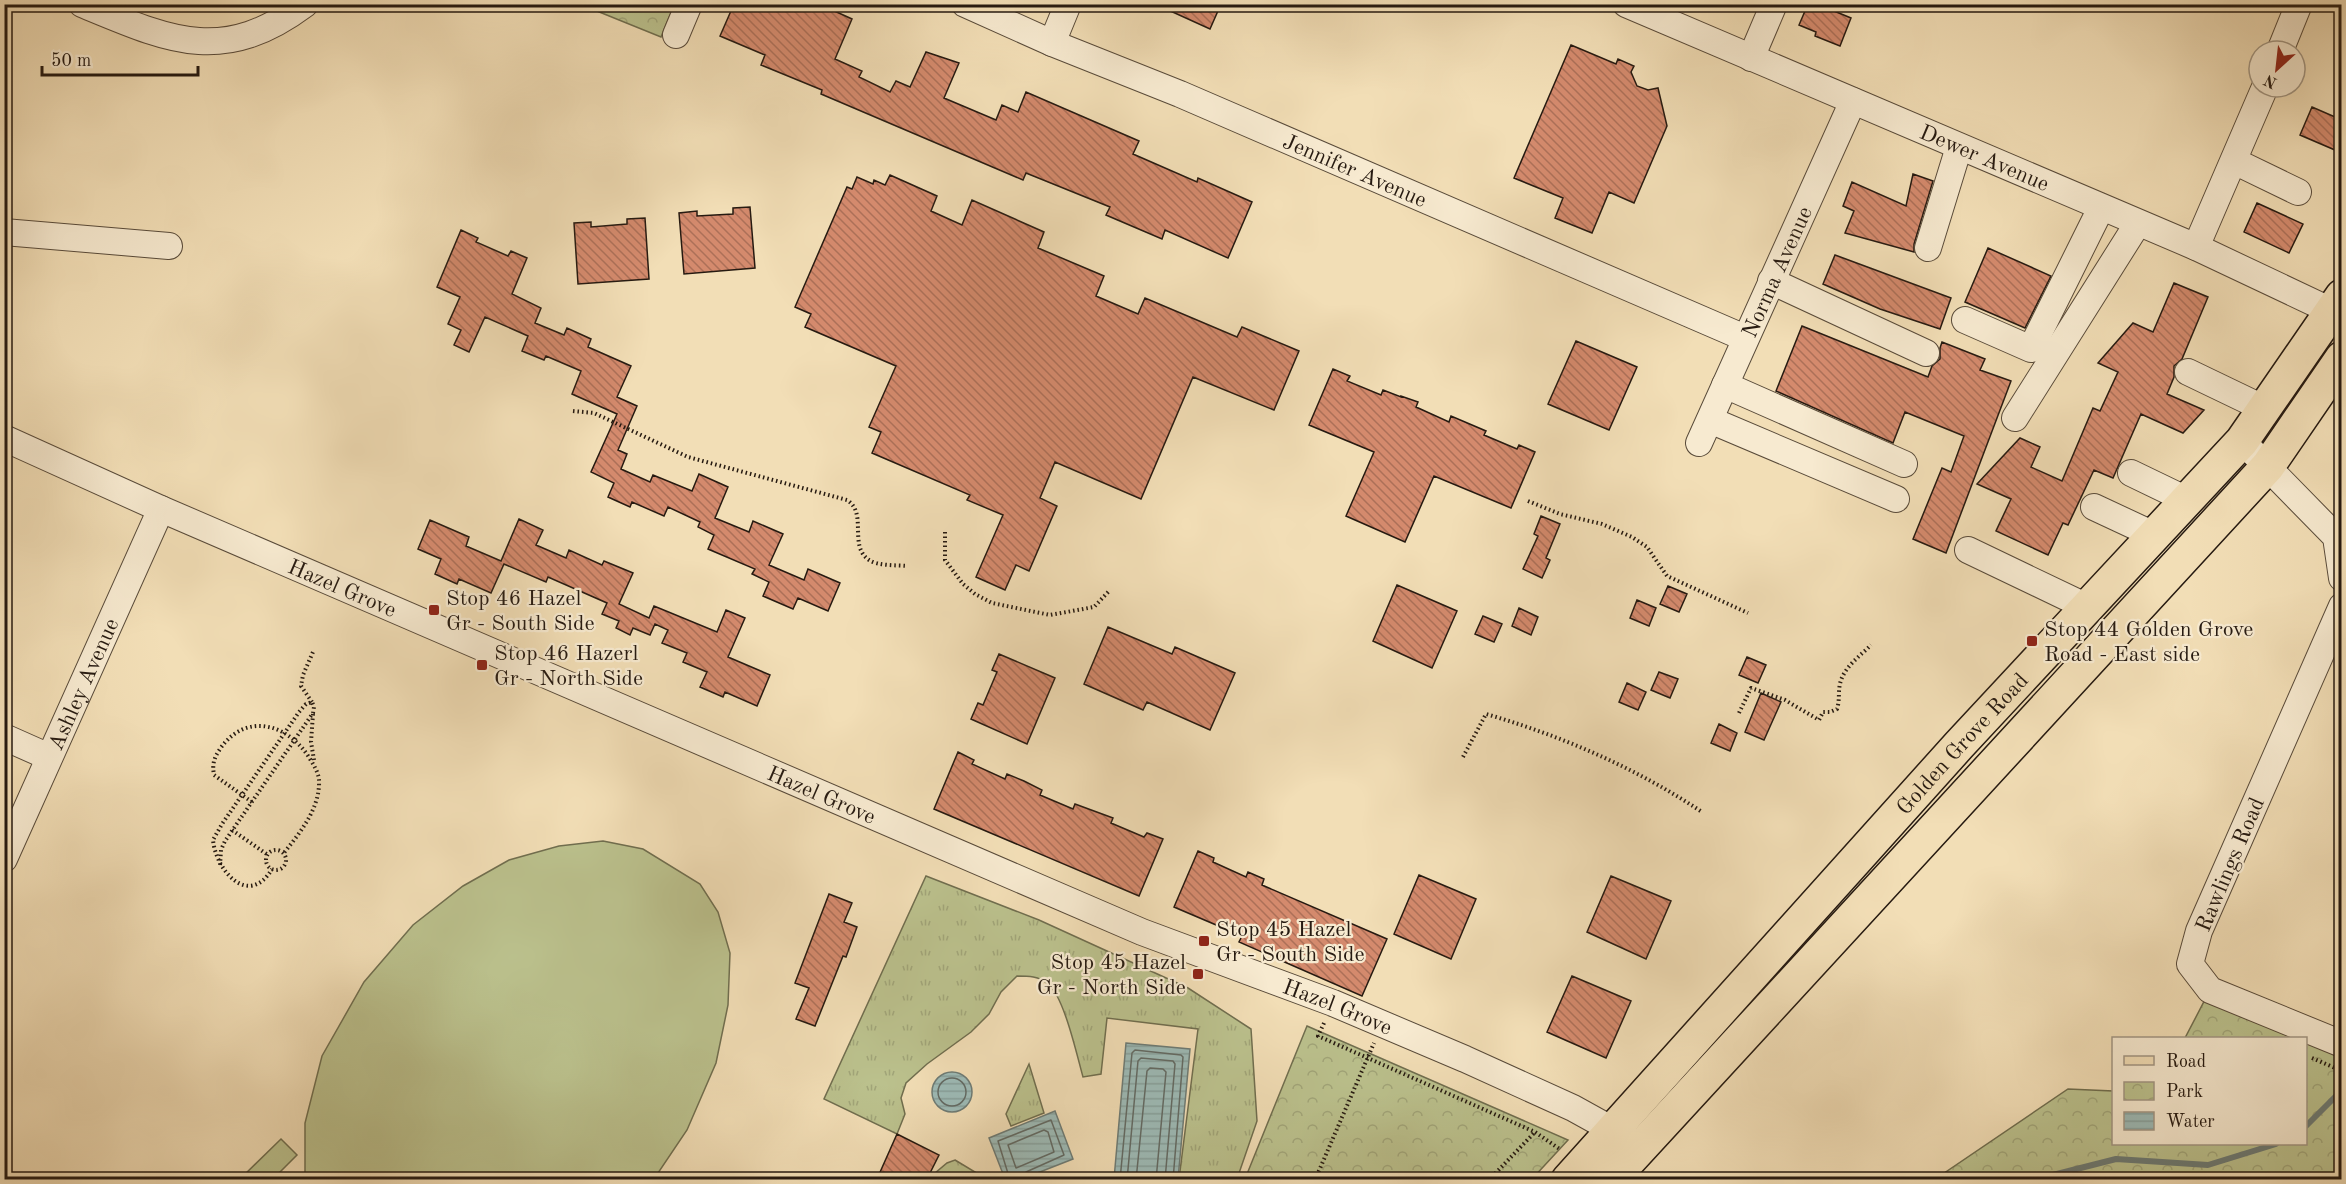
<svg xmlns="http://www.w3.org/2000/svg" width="2346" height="1184" font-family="'Old Standard TT',serif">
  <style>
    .grass { fill: url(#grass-tufts); stroke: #706e4f; stroke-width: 1.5 }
    .park { fill: url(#park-crowns); stroke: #706e4f; stroke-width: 1.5 }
    .pitch { fill: #bbc18d; stroke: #706e4f; stroke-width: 1.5 }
    .water { fill: url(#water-rules); stroke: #6d7b75; stroke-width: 1.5 }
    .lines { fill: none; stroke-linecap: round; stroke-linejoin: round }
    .shore { stroke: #626a64; stroke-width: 1.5 }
    .stream { stroke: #6d7b75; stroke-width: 6 }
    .building { fill: url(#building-back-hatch); stroke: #261a11; stroke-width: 1.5 }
    .minor-casing { stroke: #594b3a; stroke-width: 28 }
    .major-casing { stroke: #261a11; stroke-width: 36 }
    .path { stroke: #261a11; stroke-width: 4; stroke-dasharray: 1.5 3; stroke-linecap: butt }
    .minor { stroke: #f7ead0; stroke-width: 26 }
    .major { stroke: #f2deb6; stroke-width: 33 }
    .poi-dot { fill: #8f2418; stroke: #f7ead0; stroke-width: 2 }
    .labels { text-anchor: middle; stroke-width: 4.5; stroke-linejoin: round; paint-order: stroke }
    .street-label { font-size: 22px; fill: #261a11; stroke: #f7ead0 }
    .poi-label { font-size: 22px; fill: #261a11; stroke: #f7ead0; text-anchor: start }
  </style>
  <defs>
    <pattern id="grass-tufts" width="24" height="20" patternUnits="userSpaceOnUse" patternTransform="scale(1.5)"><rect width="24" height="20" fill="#bbc18d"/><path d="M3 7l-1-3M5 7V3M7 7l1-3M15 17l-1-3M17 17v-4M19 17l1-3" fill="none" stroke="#a1a579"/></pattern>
    <pattern id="park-crowns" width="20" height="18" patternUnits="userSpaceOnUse" patternTransform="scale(1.5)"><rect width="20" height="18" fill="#bbc18d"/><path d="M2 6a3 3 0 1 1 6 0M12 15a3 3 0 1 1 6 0" fill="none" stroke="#a1a579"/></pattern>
    <pattern id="water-rules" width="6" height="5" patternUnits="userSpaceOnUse" patternTransform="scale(1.5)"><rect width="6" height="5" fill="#9dbbb7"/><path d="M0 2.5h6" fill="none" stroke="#87a09c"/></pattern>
    <pattern id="building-back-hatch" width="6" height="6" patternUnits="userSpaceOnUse" patternTransform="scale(1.5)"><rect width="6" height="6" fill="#d48a6d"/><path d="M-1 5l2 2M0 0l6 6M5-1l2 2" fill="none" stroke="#ac7058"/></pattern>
  </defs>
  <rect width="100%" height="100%" fill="#f2deb6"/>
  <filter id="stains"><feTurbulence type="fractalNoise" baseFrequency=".00333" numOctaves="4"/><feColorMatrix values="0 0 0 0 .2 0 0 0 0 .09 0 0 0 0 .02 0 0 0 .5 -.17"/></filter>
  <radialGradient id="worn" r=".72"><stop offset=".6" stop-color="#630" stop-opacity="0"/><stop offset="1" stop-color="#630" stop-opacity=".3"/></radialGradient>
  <path class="grass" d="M 926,876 L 1039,920 L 1188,988 L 1251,1029 L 1257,1121 L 1237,1179 L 1179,1179 L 1198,1029 L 1107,1018 L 1101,1074 L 1083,1077 C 1077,1056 1064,996 1048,984 C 1039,976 1028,976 1017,976 L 1001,992 L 989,1014 L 971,1032 L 927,1064 L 906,1083 L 901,1098 L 905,1114 L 897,1134 L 824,1099 Z
    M 1029,1064 L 1044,1113 L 1011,1126 L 1006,1114 Z
    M 955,1160 L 980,1175 L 982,1179 L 928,1179 L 947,1163 Z"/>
  <path class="park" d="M 582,5 L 674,5 L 661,37 Z
    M 2341,979 L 2341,1179 L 1934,1180 L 2068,1089 L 2113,1091 L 2114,1144 L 2306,1144 L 2306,1038 L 2185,1038 L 2210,990 L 2337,1042 Z
    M 1307,1026 L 1568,1140 L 1532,1179 L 1245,1179 Z"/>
  <path class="pitch" d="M 603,841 L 643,849 L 700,884 L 718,912 L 730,953 L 728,1005 L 716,1063 L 687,1130 L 654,1179 L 305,1179 L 305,1123 L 322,1056 L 364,982 L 413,925 L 463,886 L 509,860 L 559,846 Z
    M 281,1139 L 297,1155 L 279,1173 L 285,1179 L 240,1179 Z"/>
  <path class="water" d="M 1126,1043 L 1190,1049 L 1178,1179 L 1114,1179 Z
    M932 1092a20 20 0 1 1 40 0a20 20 0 1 1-40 0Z
    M 1055,1111 L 1073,1159 L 1022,1179 L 1005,1179 L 989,1138 Z"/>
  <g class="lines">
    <path class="shore" d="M938 1092a14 14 0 1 1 28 0a14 14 0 1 1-28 0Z
      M 1044,1130 L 1048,1132 L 1054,1152 L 1016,1168 L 1008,1145 Z
      M 1010,1180 L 998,1141 L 1051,1120 L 1064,1155 L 1026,1172 L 1023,1180
      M 1120,1180 L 1132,1053 L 1135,1050 L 1181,1055 L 1183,1057 L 1173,1180
      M 1127,1180 L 1138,1061 L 1141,1058 L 1173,1061 L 1175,1064 L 1165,1180
      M 1136,1180 L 1147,1071 L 1150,1068 L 1163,1069 L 1166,1072 L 1156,1180"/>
    <path class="stream" d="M 2306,1126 L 2335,1097
      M 2044,1180 L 2049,1176 L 2116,1159 L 2208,1165 L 2276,1144"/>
  </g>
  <path class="building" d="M 734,4 L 819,4 L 852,19 L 835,59 L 862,71 L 859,77 L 890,92 L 896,81 L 910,87 L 926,52 L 959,63 L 944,98 L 996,120 L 1002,105 L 1018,112 L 1026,92 L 1139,141 L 1133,154 L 1197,182 L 1198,178 L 1252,202 L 1228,258 L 1165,230 L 1162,239 L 1106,215 L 1110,207 L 1026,173 L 1023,180 L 821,94 L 822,90 L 761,65 L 765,55 L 720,36 Z
    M 1155,4 L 1221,4 L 1210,29 Z
    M 1808,4 L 1817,4 L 1851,18 L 1840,46 L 1815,36 L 1816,32 L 1799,25 Z
    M 1571,45 L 1616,64 L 1618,59 L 1634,66 L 1631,72 L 1637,86 L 1648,90 L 1658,88 L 1667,126 L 1634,203 L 1609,192 L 1592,233 L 1555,218 L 1563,198 L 1514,178 Z
    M 2312,107 L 2342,120 L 2342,153 L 2300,135 Z
    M 1913,174 L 1933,181 L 1914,244 L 1914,252 L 1845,233 L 1854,211 L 1843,206 L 1852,182 L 1906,206 Z
    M 890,175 L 937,196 L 931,211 L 962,225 L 972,200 L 1044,232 L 1038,248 L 1104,276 L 1096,296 L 1138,314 L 1145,298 L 1237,337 L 1242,327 L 1299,351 L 1274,410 L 1193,377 L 1141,499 L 1055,462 L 1040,498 L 1057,506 L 1029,571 L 1016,565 L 1005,590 L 976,577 L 1003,515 L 967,500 L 970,495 L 872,453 L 881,432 L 869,427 L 896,366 L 805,327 L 811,314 L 795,307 L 847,187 L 852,189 L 857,177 L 873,184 L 874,180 L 885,185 Z
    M 2257,203 L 2303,224 L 2289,253 L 2244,232 Z
    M 750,207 L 755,268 L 684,274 L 679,213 L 697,211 L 697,216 L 733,214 L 733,208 Z
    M 645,218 L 649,279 L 578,284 L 574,223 L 591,222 L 591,227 L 627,224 L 627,219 Z
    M 461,230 L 478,238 L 476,242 L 508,256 L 511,251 L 527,258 L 512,294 L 541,308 L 535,323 L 564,335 L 567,328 L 591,339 L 588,347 L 631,366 L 617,397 L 637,406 L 618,450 L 627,454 L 621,469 L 650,482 L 653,475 L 692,491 L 699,474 L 728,487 L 715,518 L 749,532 L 753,521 L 783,534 L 769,565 L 804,580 L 808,569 L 840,583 L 828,611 L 798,598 L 793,609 L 763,596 L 769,582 L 752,574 L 755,569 L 708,549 L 714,535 L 698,527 L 700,522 L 668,507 L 664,516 L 632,502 L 630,507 L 608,497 L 614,483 L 591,472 L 617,414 L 572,394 L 581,371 L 546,356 L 544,360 L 522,351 L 528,336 L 485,317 L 469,352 L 454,345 L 461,330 L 448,324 L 460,297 L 437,287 Z
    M 1988,248 L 2051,276 L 2025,328 L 1965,302 Z
    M 1835,255 L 1951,298 L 1940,329 L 1880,309 L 1823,284 Z
    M 2174,283 L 2208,297 L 2182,359 L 2174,366 L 2174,377 L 2167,394 L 2204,410 L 2183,433 L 2141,414 L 2113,478 L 2094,470 L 2068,525 L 2063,523 L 2048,555 L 1996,531 L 2011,499 L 1977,484 L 2020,438 L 2040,447 L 2031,467 L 2062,481 L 2093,408 L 2100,411 L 2118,372 L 2098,363 L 2133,323 L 2153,332 Z
    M 1802,326 L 1928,377 L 1932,366 L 1940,359 L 1940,348 L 1942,342 L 1985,359 L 1980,370 L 2011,381 L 1946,553 L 1913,539 L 1942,468 L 1951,472 L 1964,436 L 1905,412 L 1893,443 L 1776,391 Z
    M 1576,341 L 1637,367 L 1609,430 L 1548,404 Z
    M 1333,369 L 1350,376 L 1347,381 L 1381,395 L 1383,390 L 1401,397 L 1401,396 L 1418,402 L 1416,407 L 1449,422 L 1451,416 L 1486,431 L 1484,435 L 1517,449 L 1519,445 L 1535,452 L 1511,508 L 1434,476 L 1405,542 L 1346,516 L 1374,452 L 1309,425 Z
    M 1541,516 L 1560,524 L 1546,558 L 1550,560 L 1542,578 L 1523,569 L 1538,536 L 1534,534 Z
    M 519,519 L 543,530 L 536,545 L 566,558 L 569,550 L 602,565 L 604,561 L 633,573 L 619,604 L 649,618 L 654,606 L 717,632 L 726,610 L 745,618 L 728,657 L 770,675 L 757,706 L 725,692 L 723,697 L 700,687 L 707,672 L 683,662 L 687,653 L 662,643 L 668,630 L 655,624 L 650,635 L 633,628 L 630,635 L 616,628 L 619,621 L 602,614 L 607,603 L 548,577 L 546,582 L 504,564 L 491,593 L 459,579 L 457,584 L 435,574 L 441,559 L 418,549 L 430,520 L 469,537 L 466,546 L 501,561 Z
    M 1397,585 L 1457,611 L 1432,668 L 1373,641 Z
    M 1668,586 L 1687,594 L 1679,612 L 1660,604 Z
    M 1637,600 L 1656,608 L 1649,626 L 1630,618 Z
    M 1519,608 L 1538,617 L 1531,635 L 1512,626 Z
    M 1483,616 L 1502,624 L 1494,642 L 1475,634 Z
    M 1108,627 L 1172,654 L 1175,647 L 1235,673 L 1210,730 L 1147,702 L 1143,710 L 1084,684 Z
    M 999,654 L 1055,678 L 1027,744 L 971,719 L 978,703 L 983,705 L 997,672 L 992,670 Z
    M 1747,657 L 1766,665 L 1758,683 L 1739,675 Z
    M 1659,672 L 1678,679 L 1670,698 L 1651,690 Z
    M 1627,683 L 1646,692 L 1638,710 L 1619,702 Z
    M 1761,693 L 1781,702 L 1764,740 L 1745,732 Z
    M 1719,724 L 1737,733 L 1730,751 L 1711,743 Z
    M 958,752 L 974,760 L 972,764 L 1005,779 L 1007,774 L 1024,781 L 1042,790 L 1040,795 L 1073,809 L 1075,804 L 1113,818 L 1111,823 L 1144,837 L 1147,833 L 1163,839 L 1139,896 L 934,809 Z
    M 1198,851 L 1214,858 L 1213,862 L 1246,877 L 1248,872 L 1264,879 L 1262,885 L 1387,939 L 1362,996 L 1239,942 L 1242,936 L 1174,907 Z
    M 1419,875 L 1476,899 L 1451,959 L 1394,934 Z
    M 1611,876 L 1671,901 L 1646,959 L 1587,932 Z
    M 829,894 L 852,903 L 844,922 L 857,927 L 846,957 L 843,956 L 815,1026 L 796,1019 L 809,988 L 795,983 Z
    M 1572,976 L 1631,1001 L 1606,1058 L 1547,1032 Z
    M 897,1134 L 939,1155 L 927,1179 L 877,1179 Z"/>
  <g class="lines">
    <g class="minor-casing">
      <g id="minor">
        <path d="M 82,4 C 169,40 222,66 305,4"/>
        <path id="s1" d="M 965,4 L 1052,43 L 1180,94 L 1745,338"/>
        <path id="s2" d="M 1626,4 L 2196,247 L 2342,316"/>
        <path d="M 676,35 L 689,4"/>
        <path d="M 1052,43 L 1068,4"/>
        <path d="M 2280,51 L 2299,4"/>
        <path d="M 1751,58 L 1774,4"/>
        <path d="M 2234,161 L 2298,192"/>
        <path d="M 4,232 L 169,246"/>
        <path d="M 2196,247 L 2265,87"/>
        <path d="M 1928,248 L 1959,147"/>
        <path d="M 1771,281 L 1926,353"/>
        <path d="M 1965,320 L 2031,349 L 2101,208"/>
        <path d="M 2188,372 L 2265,409"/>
        <path d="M 1725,385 L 1904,464"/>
        <path d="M 2015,418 L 2138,223"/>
        <path d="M 1710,420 L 1896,499"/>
        <path id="s3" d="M 4,438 L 161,509 L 1142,932 L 1333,1003 L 1465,1059 L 1573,1108 L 1629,1139"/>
        <path d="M 2242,441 L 2336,537 L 2342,578"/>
        <path id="s4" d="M 1699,443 L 1853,101"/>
        <path d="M 2131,473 L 2187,500"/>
        <path d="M 2094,507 L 2154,535"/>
        <path d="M 1968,550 L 2087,607"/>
        <path d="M 2342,606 L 2199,931 L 2190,964 L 2210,990 L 2342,1044"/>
        <path d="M 4,737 L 49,757"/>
        <path id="s5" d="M 4,859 L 161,509"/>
      </g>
    </g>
    <g class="major-casing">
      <g id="major">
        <path id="s6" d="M 1568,1180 L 1959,745 L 2242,441 L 2342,296"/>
        <path d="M 1611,1180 L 2268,466 L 2342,358"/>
      </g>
    </g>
    <path class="path" d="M 2330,4 L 2342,9
      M 573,411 L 594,413 L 688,457 L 847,500 C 868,513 848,546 869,560 C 878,566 896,565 907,566
      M 1528,501 L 1560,514 L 1602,524 L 1632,537 L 1647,547 L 1667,576 L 1748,613
      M 945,532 L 945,560 L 963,584 L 975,594 L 992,603 L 1050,615 L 1094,607 L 1110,590
      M 312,702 L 301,686 L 303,675 L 313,652
      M 1739,713 L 1751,688 L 1785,700 L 1819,720 L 1823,712 L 1830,712 L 1837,709 C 1840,700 1838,692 1840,684 C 1843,668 1860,656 1871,645
      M 313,714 L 311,742 L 314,760
      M 1463,757 L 1486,714 C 1562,736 1636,768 1702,812
      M 252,802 L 214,775 C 212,764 214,758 220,749 C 246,711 289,724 310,759 C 315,767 320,775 319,785 C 318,811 299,834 283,854
      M 232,830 L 268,855
      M266 860a10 10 0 1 1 20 0a10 10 0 1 1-20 0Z
      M 220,865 L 221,850 L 225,841 L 313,713 L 314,707 L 312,702 L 306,704 L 299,712 L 222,824 L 213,840 C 216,871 249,908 272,869
      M 1324,1023 L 1318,1036 L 1535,1132 L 1561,1150
      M 2312,1058 L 2342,1071
      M 1315,1180 L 1374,1043
      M 1489,1180 L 1535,1132"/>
    <use href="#minor" class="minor"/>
    <use href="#major" class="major"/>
  </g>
  <g class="poi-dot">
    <rect x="428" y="604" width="12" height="12" rx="3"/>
    <rect x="2026" y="635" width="12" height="12" rx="3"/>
    <rect x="476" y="659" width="12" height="12" rx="3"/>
    <rect x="1198" y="935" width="12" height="12" rx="3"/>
    <rect x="1192" y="968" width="12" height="12" rx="3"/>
  </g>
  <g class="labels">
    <g class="street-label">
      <text dy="8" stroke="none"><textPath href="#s2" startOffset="390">Dewer Avenue</textPath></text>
      <text dy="8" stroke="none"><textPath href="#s1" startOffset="424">Jennifer Avenue</textPath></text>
      <text dy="8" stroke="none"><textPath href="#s4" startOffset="188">Norma Avenue</textPath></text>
      <text dy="8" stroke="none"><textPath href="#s3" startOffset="370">Hazel Grove</textPath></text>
      <text dy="8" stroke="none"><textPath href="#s5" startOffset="192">Ashley Avenue</textPath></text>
      <text dy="8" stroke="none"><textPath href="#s6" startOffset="588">Golden Grove Road</textPath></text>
      <text dy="8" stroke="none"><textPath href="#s3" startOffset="892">Hazel Grove</textPath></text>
      <text transform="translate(2229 864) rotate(-67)" y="8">Rawlings Road</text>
      <text dy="8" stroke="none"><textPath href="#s3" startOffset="1450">Hazel Grove</textPath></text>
    </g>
    <g class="poi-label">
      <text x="446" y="605">Stop 46 Hazel<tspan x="446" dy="25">Gr - South Side</tspan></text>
      <text x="2044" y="636">Stop 44 Golden Grove<tspan x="2044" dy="25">Road - East side</tspan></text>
      <text x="494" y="660">Stop 46 Hazerl<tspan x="494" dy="25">Gr - North Side</tspan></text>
      <text x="1216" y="936">Stop 45 Hazel<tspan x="1216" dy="25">Gr - South Side</tspan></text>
      <text x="1186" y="969" text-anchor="end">Stop 45 Hazel<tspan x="1186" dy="25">Gr - North Side</tspan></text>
    </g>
  </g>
  <rect width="2346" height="1184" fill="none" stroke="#f2deb6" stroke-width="24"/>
  <rect x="6" y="6" width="2334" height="1172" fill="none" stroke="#261a11" stroke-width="3"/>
  <rect x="12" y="12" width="2322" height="1160" fill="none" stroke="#261a11" stroke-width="1.5"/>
  <rect x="2112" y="1037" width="195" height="108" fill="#f7ead0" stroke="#a39784" stroke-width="1.5"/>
  <rect x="2124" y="1056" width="30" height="9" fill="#f2deb6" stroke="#a39784" stroke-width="1.5"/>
  <text x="2166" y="1067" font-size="18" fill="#261a11">Road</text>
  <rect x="2124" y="1082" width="30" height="18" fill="url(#park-crowns)" stroke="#a39784" stroke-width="1.5"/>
  <text x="2166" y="1097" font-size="18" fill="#261a11">Park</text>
  <rect x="2124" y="1112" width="30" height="18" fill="url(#water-rules)" stroke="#a39784" stroke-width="1.5"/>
  <text x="2166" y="1127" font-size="18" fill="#261a11">Water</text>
  <g transform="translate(2277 69) rotate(207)"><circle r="28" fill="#f7ead0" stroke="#a39784" stroke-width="1.5"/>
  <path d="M0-4.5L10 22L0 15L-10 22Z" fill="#8f2418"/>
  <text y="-9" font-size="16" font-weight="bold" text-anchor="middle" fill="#261a11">N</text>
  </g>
  <path d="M42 66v9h156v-9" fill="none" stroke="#261a11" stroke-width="3"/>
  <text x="51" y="66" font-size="18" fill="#261a11" stroke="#f7ead0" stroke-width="4.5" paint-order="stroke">50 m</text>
  <rect width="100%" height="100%" filter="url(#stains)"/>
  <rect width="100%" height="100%" fill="url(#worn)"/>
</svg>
